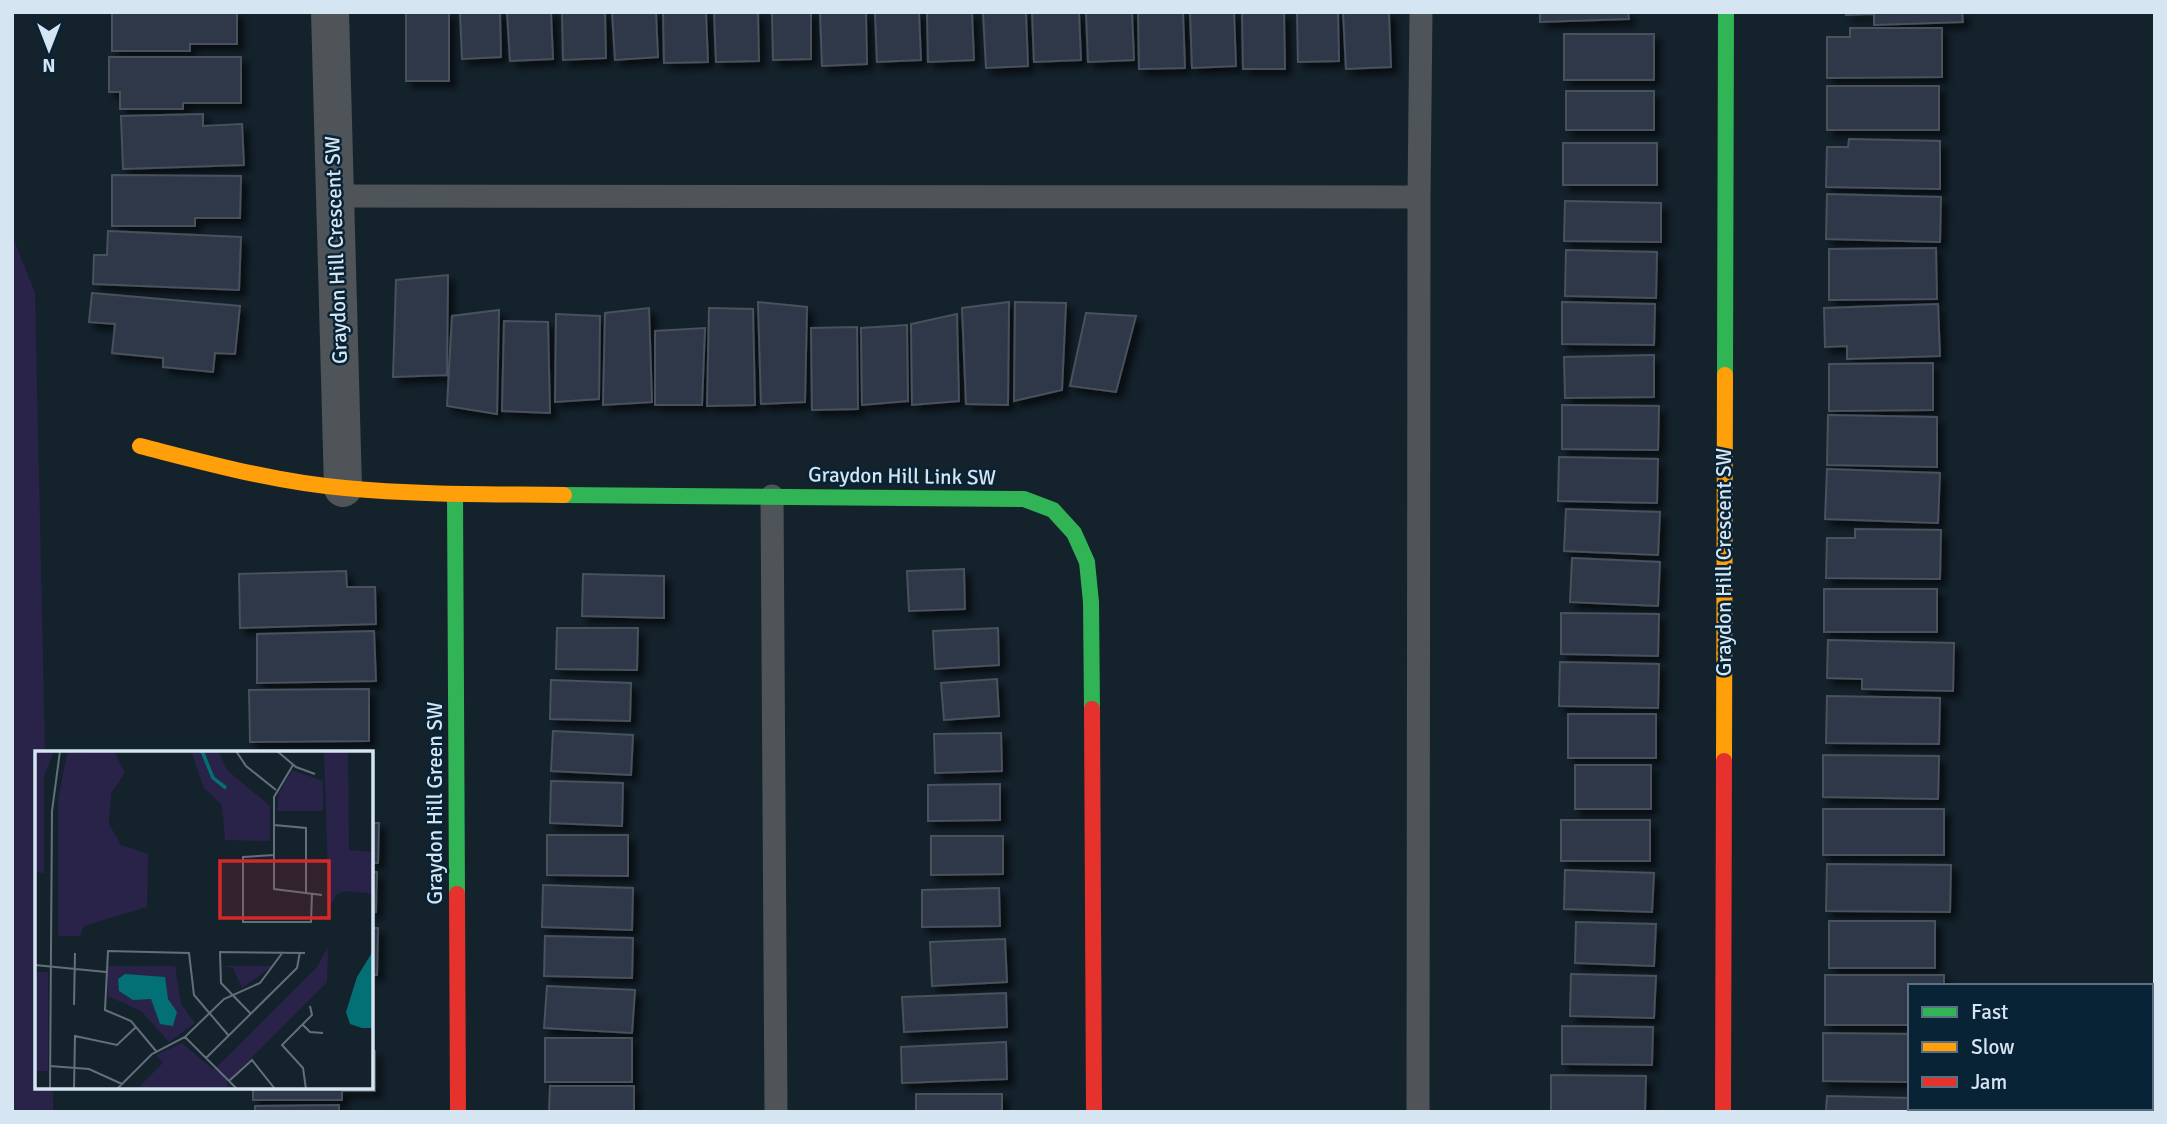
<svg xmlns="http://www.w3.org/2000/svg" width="2167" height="1124" font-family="Signika,sans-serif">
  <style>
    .green { fill: #292349 }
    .building { fill: #2d3748; stroke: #48515b; stroke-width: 2; filter: url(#shadow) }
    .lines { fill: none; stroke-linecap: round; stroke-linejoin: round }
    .lane { stroke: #4e5457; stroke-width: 23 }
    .street { stroke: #4e5457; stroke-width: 38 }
    .fast { stroke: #30b455; stroke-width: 16 }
    .slow { stroke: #ff9f0a; stroke-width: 16 }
    .jam { stroke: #e5322d; stroke-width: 16 }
    .labels { text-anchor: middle; stroke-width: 5; stroke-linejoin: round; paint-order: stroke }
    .street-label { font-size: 21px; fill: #d5e5f2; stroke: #092336 }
    .inset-river { fill: none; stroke: #027074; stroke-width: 3.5 }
    .inset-road { fill: none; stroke: #61707b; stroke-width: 2 }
    .view { fill: #d62828; fill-opacity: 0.15; stroke: #d62828; stroke-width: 3.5 }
    .inset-edge { fill: none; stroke: #d5e5f2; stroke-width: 3.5 }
  </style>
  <defs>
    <filter id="shadow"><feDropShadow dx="6" dy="6" stdDeviation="3.5" flood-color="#0009"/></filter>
  </defs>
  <rect width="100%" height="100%" fill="#14222c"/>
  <path class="green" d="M 12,235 L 35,293 L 45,753 L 37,753 L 37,1087 L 53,1087 L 53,1112 L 12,1112 Z"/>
  <path class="building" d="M 112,12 L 237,12 L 237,44 L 190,44 L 190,51 L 112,51 Z
    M 406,12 L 449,12 L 449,81 L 406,81 Z
    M 460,12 L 500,12 L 501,57 L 462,59 Z
    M 507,12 L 551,12 L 553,59 L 510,61 Z
    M 562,12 L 605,12 L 606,58 L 563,60 Z
    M 612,12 L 656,12 L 658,57 L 615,60 Z
    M 663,12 L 706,12 L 708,62 L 664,63 Z
    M 714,12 L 758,12 L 759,61 L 716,62 Z
    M 772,12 L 811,12 L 811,59 L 773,60 Z
    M 820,12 L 866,12 L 867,64 L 822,66 Z
    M 875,12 L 919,12 L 921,60 L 877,62 Z
    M 927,12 L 972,12 L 974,60 L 928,62 Z
    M 983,12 L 1026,12 L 1028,66 L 986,68 Z
    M 1032,12 L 1079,12 L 1081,60 L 1034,62 Z
    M 1086,12 L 1132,12 L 1134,60 L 1088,62 Z
    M 1138,12 L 1183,12 L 1185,68 L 1139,69 Z
    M 1190,12 L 1234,12 L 1236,66 L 1192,68 Z
    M 1242,12 L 1284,12 L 1285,69 L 1243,69 Z
    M 1297,12 L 1338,12 L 1339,61 L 1298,62 Z
    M 1343,12 L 1389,12 L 1391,67 L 1346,69 Z
    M 1540,12 L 1628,12 L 1629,19 L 1540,22 Z
    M 1846,12 L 1962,12 L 1963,22 L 1874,25 L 1874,14 L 1846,15 Z
    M 1850,28 L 1942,28 L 1942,77 L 1827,78 L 1827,37 L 1850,37 Z
    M 1564,34 L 1654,34 L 1654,80 L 1564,80 Z
    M 109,57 L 241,57 L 241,103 L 183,103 L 183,109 L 120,109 L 120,92 L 109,92 Z
    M 1827,86 L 1939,86 L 1939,130 L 1827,130 Z
    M 1566,91 L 1654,91 L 1654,130 L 1566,130 Z
    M 203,114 L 203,126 L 242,124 L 244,165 L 123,169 L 121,116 Z
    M 1849,139 L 1940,141 L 1940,189 L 1826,187 L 1827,147 L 1848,147 Z
    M 1563,143 L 1657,143 L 1657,185 L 1563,185 Z
    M 112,175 L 241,176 L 240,218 L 195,218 L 195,226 L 112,226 Z
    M 1827,194 L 1941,197 L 1940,242 L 1826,239 Z
    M 1565,201 L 1661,203 L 1661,242 L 1564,241 Z
    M 108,231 L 241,237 L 239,290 L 93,284 L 94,255 L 107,255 Z
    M 1936,248 L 1937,299 L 1829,300 L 1829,249 Z
    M 1566,250 L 1657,252 L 1656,298 L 1565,296 Z
    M 448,275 L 447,375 L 393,377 L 396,280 Z
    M 92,293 L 240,306 L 235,354 L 215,353 L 213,372 L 163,367 L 163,358 L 112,353 L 115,324 L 89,322 Z
    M 758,302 L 807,307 L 805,402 L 761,404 Z
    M 1009,302 L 1008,405 L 966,404 L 962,308 Z
    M 1015,302 L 1066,303 L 1062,390 L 1014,401 Z
    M 1562,302 L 1655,304 L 1654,345 L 1562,344 Z
    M 1938,304 L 1940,356 L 1847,359 L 1847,346 L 1825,347 L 1824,308 Z
    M 649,308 L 652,402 L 603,405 L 605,313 Z
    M 709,308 L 753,309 L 755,405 L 707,406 Z
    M 499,310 L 497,414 L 447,406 L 452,316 Z
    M 1086,313 L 1136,316 L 1116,392 L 1070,386 Z
    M 556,314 L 600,316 L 599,399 L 555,402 Z
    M 957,314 L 959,401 L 912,405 L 911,324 Z
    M 504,321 L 548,322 L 550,413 L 502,411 Z
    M 907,325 L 908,401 L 862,405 L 861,328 Z
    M 857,327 L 858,409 L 812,410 L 811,328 Z
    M 705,328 L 702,405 L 655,405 L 655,331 Z
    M 1654,355 L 1654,397 L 1565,398 L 1564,357 Z
    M 1933,363 L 1933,410 L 1829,411 L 1829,364 Z
    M 1562,405 L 1659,406 L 1658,450 L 1562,449 Z
    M 1828,415 L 1937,417 L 1937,467 L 1827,465 Z
    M 1559,457 L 1658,459 L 1657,503 L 1558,501 Z
    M 1827,469 L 1940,473 L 1938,523 L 1825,519 Z
    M 1566,509 L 1660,512 L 1658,555 L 1564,551 Z
    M 1855,529 L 1941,530 L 1940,579 L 1826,578 L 1827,538 L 1855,538 Z
    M 1572,558 L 1660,562 L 1658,606 L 1570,602 Z
    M 964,569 L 965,609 L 909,611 L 907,571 Z
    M 346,571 L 347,587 L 375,587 L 376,624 L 240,628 L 239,574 Z
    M 583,574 L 664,576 L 664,618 L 582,616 Z
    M 1824,589 L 1937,589 L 1937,632 L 1824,632 Z
    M 1561,613 L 1659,614 L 1658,656 L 1561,654 Z
    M 557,628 L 638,628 L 637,670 L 556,669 Z
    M 998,628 L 999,665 L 935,669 L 933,631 Z
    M 374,631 L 376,681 L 257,683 L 257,634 Z
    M 1828,640 L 1954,643 L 1953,691 L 1862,689 L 1862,679 L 1827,678 Z
    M 1560,662 L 1659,664 L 1658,708 L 1559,706 Z
    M 997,679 L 999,716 L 944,720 L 941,683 Z
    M 551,680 L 631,683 L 630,721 L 550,719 Z
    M 369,689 L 369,741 L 250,742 L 249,690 Z
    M 1827,696 L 1940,698 L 1939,744 L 1826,743 Z
    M 1568,714 L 1656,714 L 1656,758 L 1568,758 Z
    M 553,731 L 633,735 L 631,775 L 551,771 Z
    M 1001,733 L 1002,771 L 935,773 L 934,734 Z
    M 1823,755 L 1939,756 L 1938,799 L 1823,797 Z
    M 1575,765 L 1651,765 L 1651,809 L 1575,809 Z
    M 551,781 L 623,783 L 622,826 L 550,823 Z
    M 1000,784 L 1000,820 L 928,821 L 928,785 Z
    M 1823,809 L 1944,809 L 1944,855 L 1823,855 Z
    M 1561,820 L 1650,820 L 1650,861 L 1561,861 Z
    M 371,823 L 379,823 L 378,863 L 371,863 Z
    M 547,835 L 628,835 L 628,876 L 547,875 Z
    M 931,836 L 1003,836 L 1003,874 L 931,875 Z
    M 1827,864 L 1951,865 L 1950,912 L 1826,911 Z
    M 1565,870 L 1654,873 L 1652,912 L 1564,909 Z
    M 371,872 L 377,872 L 376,912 L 371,912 Z
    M 543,885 L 633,888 L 632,930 L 542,927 Z
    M 999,888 L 1000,926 L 922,927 L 922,890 Z
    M 1829,921 L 1935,921 L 1935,968 L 1829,968 Z
    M 1576,922 L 1656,924 L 1654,966 L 1575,963 Z
    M 371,928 L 378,928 L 377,975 L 371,975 Z
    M 545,936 L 633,938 L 632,978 L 544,976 Z
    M 1005,939 L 1007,982 L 932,986 L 930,942 Z
    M 1571,974 L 1656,976 L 1654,1018 L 1570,1016 Z
    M 1825,975 L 1944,975 L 1944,986 L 1910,986 L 1910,1025 L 1825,1025 Z
    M 547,986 L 635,990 L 632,1033 L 544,1028 Z
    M 1006,993 L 1007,1027 L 904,1032 L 902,997 Z
    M 1562,1026 L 1653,1027 L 1652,1065 L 1562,1064 Z
    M 1823,1033 L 1910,1034 L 1910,1082 L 1823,1081 Z
    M 545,1038 L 632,1038 L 632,1082 L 545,1082 Z
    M 1006,1042 L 1007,1079 L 902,1083 L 901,1047 Z
    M 371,1050 L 375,1051 L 375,1091 L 342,1091 L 342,1100 L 253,1100 L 253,1087 L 371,1087 Z
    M 1551,1075 L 1646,1076 L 1645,1112 L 1551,1112 Z
    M 550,1086 L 634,1086 L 634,1112 L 549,1112 Z
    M 916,1094 L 1002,1094 L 1002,1112 L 916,1112 Z
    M 1827,1096 L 1910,1098 L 1910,1108 L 1947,1108 L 1947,1112 L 1826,1112 Z
    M 339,1105 L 339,1112 L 255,1112 L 255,1106 Z"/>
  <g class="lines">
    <path class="lane" d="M 335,196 L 1419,197
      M 772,496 L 776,1112
      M 1418,1112 L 1419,197 L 1421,12"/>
    <path class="street" d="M 330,12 L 343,488"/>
    <path class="fast" d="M 1725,375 L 1726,12
      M 455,494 L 457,894
      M 564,495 L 1024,499 L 1053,510 L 1074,533 L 1087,562 L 1091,602 L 1092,709"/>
    <path class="slow" d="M 140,446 C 207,463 275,482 345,488 C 418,495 491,494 564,495
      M 1724,761 L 1725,375"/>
    <path class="jam" d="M 1092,709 L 1094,1112
      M 457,894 L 458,1112
      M 1723,1112 L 1724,761"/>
  </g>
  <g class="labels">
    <g class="street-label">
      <text transform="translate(336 250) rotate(-92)" y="7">Graydon Hill Crescent SW</text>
      <text transform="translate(902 476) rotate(1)" y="7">Graydon Hill Link SW</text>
      <text transform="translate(1724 562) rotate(-90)" y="7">Graydon Hill Crescent SW</text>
      <text transform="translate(435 803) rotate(-90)" y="7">Graydon Hill Green SW</text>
    </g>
  </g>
  <g transform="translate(35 751)">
    <rect width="338" height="338" fill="#14222c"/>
    <path d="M 0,0 L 19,0 L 9,26 L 9,122 L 0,121 ZM 79,0 L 90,22 L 76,42 L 74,73 L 86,94 L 113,103 L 112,156 L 49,175 L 45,185 L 23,185 L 23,49 L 32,2 ZM 156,0 L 183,0 L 192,19 L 235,55 L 235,90 L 190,89 L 187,54 L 169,37 ZM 289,0 L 313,0 L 314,99 L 338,101 L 338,143 L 311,140 L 302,143 L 294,156 ZM 257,19 L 288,30 L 288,60 L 242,60 L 244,42 ZM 293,196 L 292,231 L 191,332 L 196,338 L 102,338 L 128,312 L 121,304 L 147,292 L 179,319 L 282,216 ZM 73,215 L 140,215 L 146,253 L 160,272 L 134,291 L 106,260 L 73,245 ZM 186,215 L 238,215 L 207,237 L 198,217 ZM 0,221 L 13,221 L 13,320 L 0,320 Z" fill="#292349"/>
    <path d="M 338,200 L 338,277 L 327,277 L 315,273 L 311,261 L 322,226 ZM 90,223 L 130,226 L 133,248 L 142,261 L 138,275 L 125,273 L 116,248 L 98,249 L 84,240 L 83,228 Z" fill="#027074"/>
    <path class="inset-river" d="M 167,0 L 178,27 L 191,37"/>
    <path class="inset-road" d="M 201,0 L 211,15 L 241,39M 242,0 L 261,16 L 280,23M 258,14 L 239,46 L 239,138 L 287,144M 239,74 L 271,77 L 271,142M 239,104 L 208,106 L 208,171 L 276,171 L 277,142M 0,214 L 71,221M 39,254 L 40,202M 216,263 L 186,232 L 185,201 L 270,202M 268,274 L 275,281 L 288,282M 150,286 L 202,338M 121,300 L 96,270 L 70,259 L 73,200 L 154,202 L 159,244 L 194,285M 171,307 L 262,217 L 265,201M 15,315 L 54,318 L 87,333M 194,330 L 217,309 L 240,338M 15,338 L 17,60 L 25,0M 39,338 L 40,285 L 82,294 L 101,276M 82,338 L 117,303 L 150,286 L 189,248 L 225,232 L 248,201M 271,338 L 268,317 L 247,294 L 277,264 L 275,255"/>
    <path class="view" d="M 185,110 L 294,110 L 294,167 L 185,167 Z"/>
    <rect width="338" height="338" class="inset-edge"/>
  </g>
  <rect width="2167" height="1124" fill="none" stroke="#d5e5f2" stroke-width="28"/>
  <rect x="1908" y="984" width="245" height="126" fill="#092336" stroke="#5b7181" stroke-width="2"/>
  <rect x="1922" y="1007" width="35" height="10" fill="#30b455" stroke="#5b7181" stroke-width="2"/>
  <text x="1971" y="1019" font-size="21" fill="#d5e5f2">Fast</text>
  <rect x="1922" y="1042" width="35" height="10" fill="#ff9f0a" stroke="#5b7181" stroke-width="2"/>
  <text x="1971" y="1054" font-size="21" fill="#d5e5f2">Slow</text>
  <rect x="1922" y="1077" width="35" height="10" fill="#e5322d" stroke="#5b7181" stroke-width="2"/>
  <text x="1971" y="1089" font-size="21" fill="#d5e5f2">Jam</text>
  <g transform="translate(49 49) rotate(180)" stroke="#092336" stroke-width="5" paint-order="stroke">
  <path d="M0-5L12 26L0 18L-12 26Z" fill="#d5e5f2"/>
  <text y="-10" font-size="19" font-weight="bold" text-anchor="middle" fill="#d5e5f2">N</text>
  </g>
</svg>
